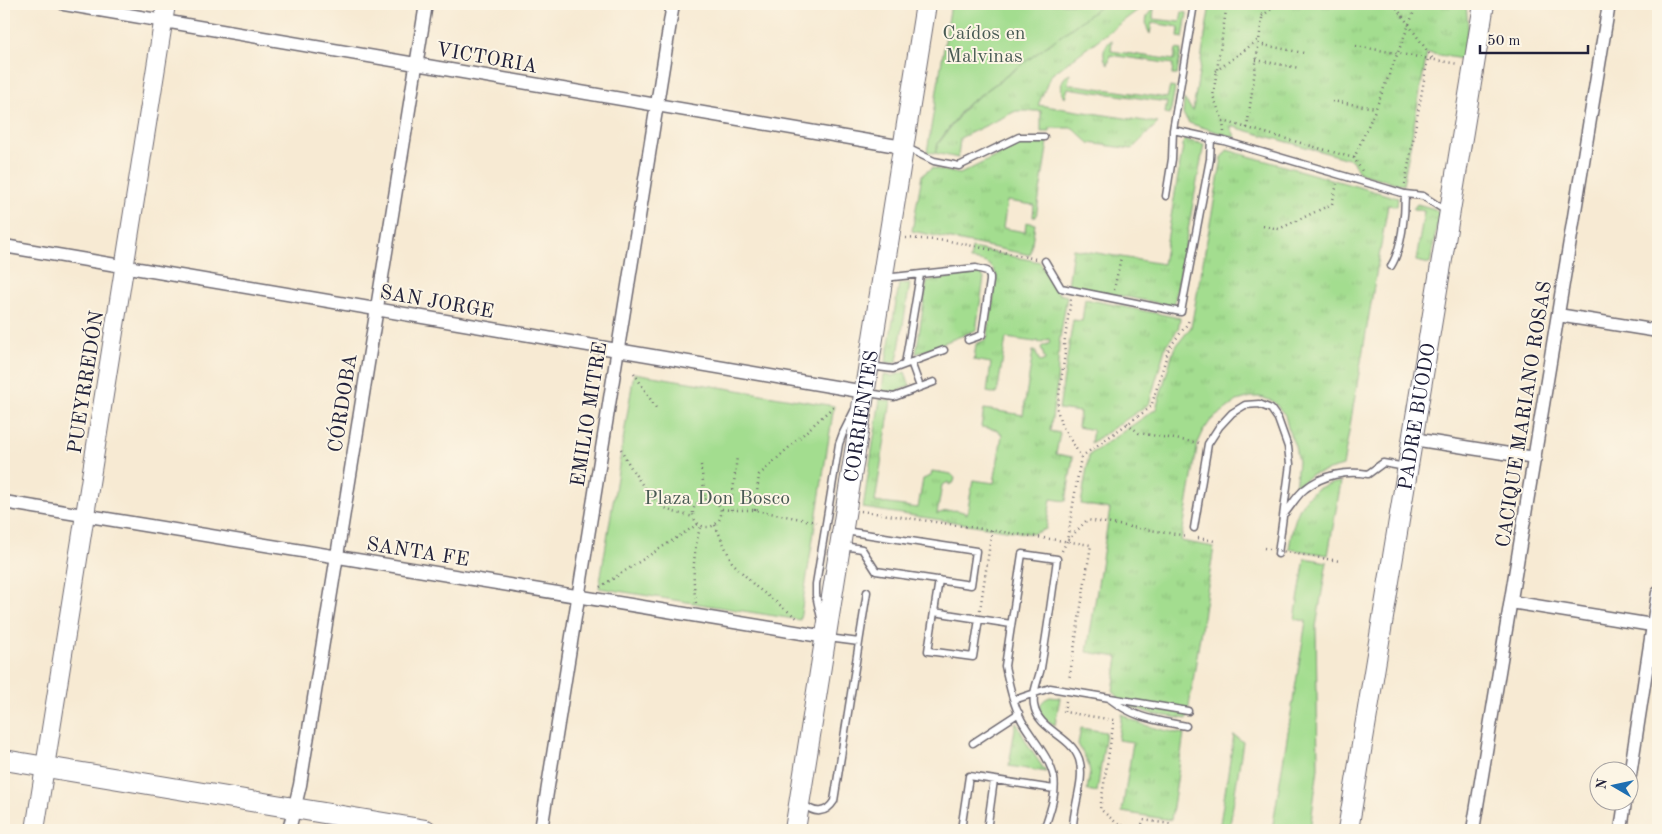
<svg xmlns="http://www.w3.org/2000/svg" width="1662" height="834" font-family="'Old Standard TT',serif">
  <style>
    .grass { fill: url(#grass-tufts); stroke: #628065 }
    .park { fill: #a3dd8f; stroke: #628065 }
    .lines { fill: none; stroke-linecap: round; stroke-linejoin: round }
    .lane-casing { stroke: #6d6870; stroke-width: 9 }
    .street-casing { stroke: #6d6870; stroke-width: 15 }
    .secondary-casing { stroke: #6d6870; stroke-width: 20 }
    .primary-casing { stroke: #6d6870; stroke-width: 22 }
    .path { stroke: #6d6870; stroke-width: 2.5; stroke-dasharray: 1 4; stroke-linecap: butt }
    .lane { stroke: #fff; stroke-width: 6 }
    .street { stroke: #fff; stroke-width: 12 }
    .secondary { stroke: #fff; stroke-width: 18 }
    .primary { stroke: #fff; stroke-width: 20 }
    .path-bridge { stroke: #6d6870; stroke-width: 2.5; stroke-dasharray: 1 4; stroke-linecap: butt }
    .labels { text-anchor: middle; stroke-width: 4; stroke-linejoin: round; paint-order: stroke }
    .park-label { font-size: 20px; fill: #495a54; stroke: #fcf5e5 }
    .street-label { font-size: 20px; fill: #22223b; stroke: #fcf5e5 }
  </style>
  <defs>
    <pattern id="grass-tufts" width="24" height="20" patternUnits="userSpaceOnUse" patternTransform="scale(1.25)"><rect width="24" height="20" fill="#a3dd8f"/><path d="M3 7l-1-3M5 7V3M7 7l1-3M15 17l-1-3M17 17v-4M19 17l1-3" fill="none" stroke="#8cbd7c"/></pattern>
  </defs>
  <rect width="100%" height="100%" fill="#fcf5e5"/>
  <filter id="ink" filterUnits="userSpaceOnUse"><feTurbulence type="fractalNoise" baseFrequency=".02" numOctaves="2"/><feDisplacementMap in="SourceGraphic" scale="10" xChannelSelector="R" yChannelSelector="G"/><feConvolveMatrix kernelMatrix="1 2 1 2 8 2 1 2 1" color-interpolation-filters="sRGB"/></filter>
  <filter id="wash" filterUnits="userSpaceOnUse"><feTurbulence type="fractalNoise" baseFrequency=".0096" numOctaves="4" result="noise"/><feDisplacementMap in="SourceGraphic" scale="20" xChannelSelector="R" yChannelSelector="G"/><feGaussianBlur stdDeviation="1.12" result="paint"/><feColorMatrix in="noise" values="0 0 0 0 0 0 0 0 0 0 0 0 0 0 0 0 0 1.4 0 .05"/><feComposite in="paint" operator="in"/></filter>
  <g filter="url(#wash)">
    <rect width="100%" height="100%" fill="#f7ead3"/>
    <path class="grass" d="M 1104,4 L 1146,4 L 1051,75 L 1038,105 L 1158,123 L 1132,149 L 1089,143 L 1073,128 L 1050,128 L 1050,132 L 1041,132 L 1041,111 L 1016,111 L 960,138 L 958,158 L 935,153 L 938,144 L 967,105 Z
      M 1210,4 L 1466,4 L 1468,26 L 1462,59 L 1427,53 L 1403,185 L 1359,173 L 1352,160 L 1230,126 L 1236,138 L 1189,123 L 1183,114 L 1184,99 L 1193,111 Z
      M 1154,8 L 1153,19 L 1180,22 L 1182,12 L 1187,13 L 1183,38 L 1178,37 L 1179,27 L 1152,23 L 1150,34 C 1144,24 1145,15 1154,8 Z
      M 1112,40 L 1111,51 L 1174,60 L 1176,49 L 1181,50 L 1177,75 L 1172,75 L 1173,64 L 1110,55 L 1108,65 C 1101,56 1103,46 1112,40 Z
      M 1070,73 L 1068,84 L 1167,98 L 1170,87 L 1175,88 L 1170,114 L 1165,113 L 1167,102 L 1068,88 L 1065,98 C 1059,89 1060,79 1070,73 Z
      M 1184,140 L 1204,144 L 1174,306 L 1068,286 L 1073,249 L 1163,264 Z
      M 1025,142 L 1048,142 L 1036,217 L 1033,217 L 1034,205 L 1007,201 L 1003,228 L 1025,232 L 1026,222 L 1035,224 L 1030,255 L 912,231 L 922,175 L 932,168 L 960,174 Z
      M 1227,150 L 1398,198 L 1397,206 L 1388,205 L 1343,466 L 1311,475 L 1295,487 L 1298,462 L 1295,446 L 1289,432 L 1285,415 L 1273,401 L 1260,397 L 1251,397 L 1237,401 L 1211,420 L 1204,430 L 1198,443 L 1181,541 L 1214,547 L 1187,719 L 1152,714 L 1124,704 L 1113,691 L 1118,657 L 1087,652 L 1110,509 L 1081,504 L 1089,455 L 1156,409 L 1174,349 L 1191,327 L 1222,158 Z
      M 1417,204 L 1435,209 L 1439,213 L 1430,264 L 1416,261 L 1424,211 L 1413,209 Z
      M 972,248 L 1040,262 L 1059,294 L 1067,296 L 1059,344 L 1057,385 L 1050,431 L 1060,433 L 1056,454 L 1073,457 L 1066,501 L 1051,499 L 1046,529 L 1032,534 L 863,508 L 880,399 L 891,401 L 875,502 L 918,508 L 923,479 L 931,476 L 932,471 L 951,474 L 955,478 L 954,482 L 949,485 L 949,482 L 942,485 L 937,514 C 948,510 957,508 967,514 L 973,480 L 994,483 L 1002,435 L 998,430 L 981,427 L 984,409 L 1023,415 L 1033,351 L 1035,351 L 1040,362 L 1045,360 L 1041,347 L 1050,343 L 1049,339 L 1039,343 L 1038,341 L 1035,342 L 1006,338 L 997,394 L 987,392 L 991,363 L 974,360 L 976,344 L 987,339 L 997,277 C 992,263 984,261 970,260 Z
      M 976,274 L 980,274 L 984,278 L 976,330 L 916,354 L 927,281 Z
      M 910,283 L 897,361 L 892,363 L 886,362 L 899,284 Z
      M 1085,299 L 1180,318 L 1178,330 L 1166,345 L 1149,404 L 1091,443 L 1093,430 L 1078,427 L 1080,412 L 1059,409 L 1073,320 L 1082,321 Z
      M 905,372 L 910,386 L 893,392 L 882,391 L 884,375 L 893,376 Z
      M 1341,482 L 1328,555 L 1289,549 C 1294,516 1301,486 1341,482 Z
      M 1050,697 L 1060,698 L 1055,725 L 1044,719 L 1040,712 C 1040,704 1042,700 1050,697 Z
      M 1122,714 C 1142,727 1162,730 1184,734 L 1171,820 L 1122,812 L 1133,742 L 1118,740 Z
      M 1016,722 L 1029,747 L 1046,772 L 1009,766 Z
      M 1081,728 L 1106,732 L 1097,792 L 1087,790 L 1090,772 L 1088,763 L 1078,744 Z"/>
    <path class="park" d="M 951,4 L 1104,4 L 965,106 L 938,143 L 935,153 L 927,152 Z
      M 634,373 L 834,406 L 800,620 L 599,588 Z
      M 1305,558 L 1327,562 L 1316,627 L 1318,768 L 1310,830 L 1272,830 L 1306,621 L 1295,619 Z
      M 1234,735 L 1243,742 L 1229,830 L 1219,830 Z"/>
  </g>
  <g filter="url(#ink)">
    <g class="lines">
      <g class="lane-casing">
        <path id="lane" d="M 1173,130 L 1224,141 L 1385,188 L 1405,194 L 1423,196 L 1446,211
          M 907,148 L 934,161 L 959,166 L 1019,137 L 1044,137
          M 1166,196 L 1172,159 L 1173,130 L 1194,4
          M 1045,261 L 1061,288 L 1181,312 L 1210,159 L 1211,139
          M 1391,266 C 1402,249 1405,214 1405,194
          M 884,278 L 976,268 L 987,271 L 990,277 L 990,281 L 982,335 L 968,340
          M 911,362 L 920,387
          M 905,364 L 920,275
          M 870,366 L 893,369 L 944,350
          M 868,393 L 894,397 L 934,382
          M 1285,513 C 1292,505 1297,495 1305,489 C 1322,475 1347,470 1368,474 L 1383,463 L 1406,467
          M 1194,528 L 1208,444 L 1219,427 L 1232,413 L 1245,405 L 1259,404 L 1271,409 L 1278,419 L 1288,447 L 1290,464 L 1278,554
          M 844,546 L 862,549 L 876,571 L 971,585 L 976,551 L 845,531
          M 934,612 L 939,580
          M 821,618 L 816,595 L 816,584 L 839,444 L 843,433 L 854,411
          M 979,619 L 973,657 L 928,651 L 934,612 L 1011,624
          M 828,638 L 859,642
          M 1110,699 C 1136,719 1155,720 1186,726
          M 1014,700 L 1050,688 L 1188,711
          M 973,743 L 1019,713
          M 804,804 C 814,814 826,814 834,801 L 867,592
          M 961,830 L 969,776 L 1054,789
          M 987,830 L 994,780
          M 1044,830 C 1049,814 1057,795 1054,778 C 1050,757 1032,739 1022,721 C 1013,704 1009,684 1005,666 L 1022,554 L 1057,559 C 1052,596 1047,632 1041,668 C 1038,681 1032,692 1034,705 C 1038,731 1070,734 1079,759 C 1086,780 1072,808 1073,830"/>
      </g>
      <g class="street-casing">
        <path id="street" d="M 64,4 L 903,147
          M 4,246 L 865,392
          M 1558,315 L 1658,331
          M 1413,439 L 1535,458
          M 4,502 L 826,637
          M 1511,602 L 1658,626
          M 1630,775 L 1658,593
          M 289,830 L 300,785 L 426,4
          M 541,830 L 673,4
          M 1473,830 L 1609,4
          M 1621,830 L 1625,802"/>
      </g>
      <g class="secondary-casing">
        <path id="secondary" d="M 35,830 L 166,4"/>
      </g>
      <g class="primary-casing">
        <g id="primary">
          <path d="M 4,760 L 426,830"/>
          <path id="s1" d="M 795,830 L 926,4"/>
          <path id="s2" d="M 1348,830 L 1484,4"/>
        </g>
      </g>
      <path class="path" d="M 1394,4 L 1433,59
        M 1262,16 L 1278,4
        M 1258,44 L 1304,53
        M 1356,46 L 1458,64
        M 1256,60 L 1299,68
        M 1216,71 L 1258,40
        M 1332,101 L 1376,108
        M 1223,121 L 1354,158 L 1362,171
        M 1247,128 L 1264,4
        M 1224,132 L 1223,121 L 1213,96 L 1227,4
        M 1354,158 L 1376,108 L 1417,4
        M 1405,184 L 1428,58
        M 1263,226 L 1279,229 L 1332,204 L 1337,184
        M 906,238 L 949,241 L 1036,259
        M 1114,290 L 1121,257
        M 634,373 L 656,408
        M 1127,423 L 1139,433 L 1199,443
        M 621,449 C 630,468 649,499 667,509 C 674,513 686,515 694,517
        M 1081,457 L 1151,407 L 1169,348 L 1188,323 L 1189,319
        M 701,465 L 705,498
        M693 513a14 14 0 1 1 28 0a14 14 0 1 1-28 0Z
        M 722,509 L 731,510 L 755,510 L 816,522
        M 731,510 L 737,456
        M 755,510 L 759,475 L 834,406
        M 861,511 L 1091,545 L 1069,680
        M 715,525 L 732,562 L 755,586 L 797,618
        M 1198,538 L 1215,541
        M 1068,540 L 1087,520 L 1188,536
        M 1062,551 L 1067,541 L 1081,457 L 1061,424 L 1057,409 L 1065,353 L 1064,345 L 1071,299
        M 1327,559 L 1340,561
        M 600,587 L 698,524
        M 696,603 C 692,579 693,549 701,525
        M 980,610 L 992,530
        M 1066,701 L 1064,712 L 1114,720 L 1100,809 L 1119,825 L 1141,829 L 1141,830
        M 1141,829 L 1143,820 L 1170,824"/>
      <use href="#lane" class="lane"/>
      <use href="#street" class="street"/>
      <use href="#secondary" class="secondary"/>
      <use href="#primary" class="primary"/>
      <path class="path-bridge" d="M 1264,548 L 1327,559"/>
    </g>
  </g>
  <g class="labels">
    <g class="park-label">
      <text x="984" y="39">Caídos en<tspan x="984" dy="23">Malvinas</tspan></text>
      <text x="717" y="504">Plaza Don Bosco</text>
    </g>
    <g class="street-label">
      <text transform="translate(487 57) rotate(10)" y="7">VICTORIA</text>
      <text transform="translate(437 301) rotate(10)" y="7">SAN JORGE</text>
      <text transform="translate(85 382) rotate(-81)" y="7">PUEYRREDÓN</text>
      <text transform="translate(342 403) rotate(-81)" y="7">CÓRDOBA</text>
      <text transform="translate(588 414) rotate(-81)" y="7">EMILIO MITRE</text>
      <text transform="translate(1523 414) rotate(-81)" y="7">CACIQUE MARIANO ROSAS</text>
      <text dy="7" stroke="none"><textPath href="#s1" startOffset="419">CORRIENTES</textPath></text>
      <text dy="7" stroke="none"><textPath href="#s2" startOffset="419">PADRE BUODO</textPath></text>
      <text transform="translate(418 551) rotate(9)" y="7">SANTA FE</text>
    </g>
  </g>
  <rect width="1662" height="834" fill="none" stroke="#fcf5e5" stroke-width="20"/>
  <g transform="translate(1614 786) rotate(279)"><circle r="24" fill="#fcf5e5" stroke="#a5a1a1"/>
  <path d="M0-4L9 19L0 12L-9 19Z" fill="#1f6fb2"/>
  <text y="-8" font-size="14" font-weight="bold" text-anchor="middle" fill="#22223b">N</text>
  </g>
  <path d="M1480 45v8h108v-8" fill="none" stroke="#22223b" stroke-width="2.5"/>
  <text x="1487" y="45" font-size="15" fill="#22223b" stroke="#fcf5e5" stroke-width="4" paint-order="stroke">50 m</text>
</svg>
